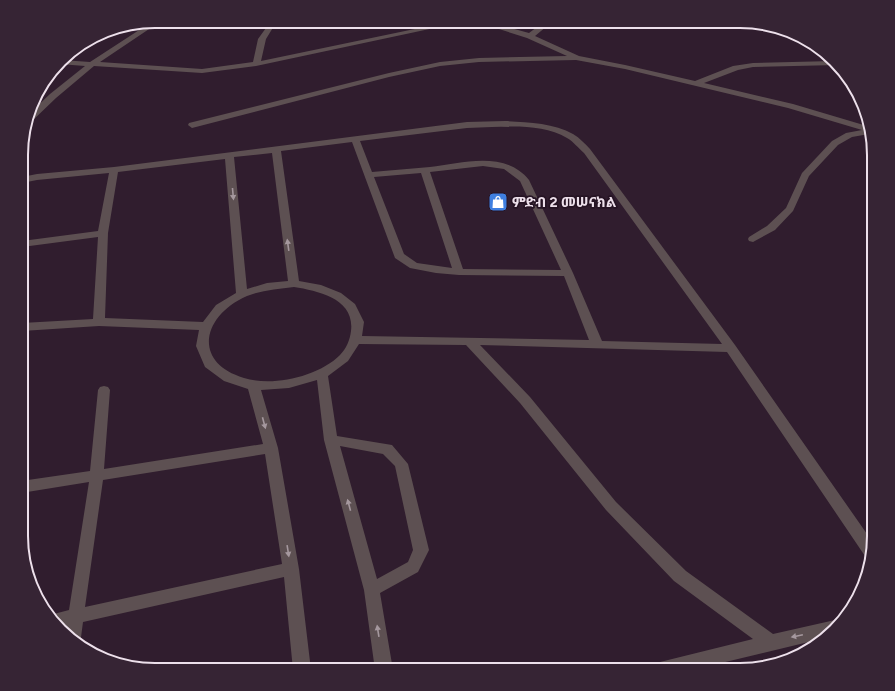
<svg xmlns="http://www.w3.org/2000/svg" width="895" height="691" font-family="Figtree,'Noto Sans Ethiopic',sans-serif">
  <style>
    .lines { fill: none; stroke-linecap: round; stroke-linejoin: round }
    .minor { fill: #5d5052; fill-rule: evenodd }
    .oneway { fill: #a5989e }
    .labels { text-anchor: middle; stroke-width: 3.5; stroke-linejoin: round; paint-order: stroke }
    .poi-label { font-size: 14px; font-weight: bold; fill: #ede0eb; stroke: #261424; text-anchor: start }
    .rim { fill: none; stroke: #ede0eb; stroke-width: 2 }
  </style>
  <rect width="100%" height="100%" fill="#301d2e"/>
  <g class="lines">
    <path class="minor" d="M 153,21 L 161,21 L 100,62 L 202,69 L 253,62 L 258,39 L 271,21 L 277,21 L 266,39 L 261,61 L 453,21 L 467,21 L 256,66 L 202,73 L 94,66 L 56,98 L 31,122 L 27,122 L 30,113 L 50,94 L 85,66 L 59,64 L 62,60 L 90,62 Z
      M 474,21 L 485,21 L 529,33 L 545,21 L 553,21 L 535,36 L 579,56 L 625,65 L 695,81 L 733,66 L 753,63 L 833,61 L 837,65 L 753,67 L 738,70 L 704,83 L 793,104 L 867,126 L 869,134 L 852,137 L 838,145 L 809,176 L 793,211 L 775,230 L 753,242 L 749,241 L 748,239 L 749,237 L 767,226 L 786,208 L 802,173 L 832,141 L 846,133 L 862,130 L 788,108 L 625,69 L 576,60 L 479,62 L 440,66 L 389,77 L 192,128 L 188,125 L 189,123 L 389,73 L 440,62 L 479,58 L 567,56 L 527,38 Z
      M 505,121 C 527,122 554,123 573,134 C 580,138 585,144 590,149 L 735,345 L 874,544 L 870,560 L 867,559 L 727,352 L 480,345 L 530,397 L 616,502 L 686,571 L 773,634 L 835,620 L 841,623 L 841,625 L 821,639 L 692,670 L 651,670 L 654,664 L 660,662 L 753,639 L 674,581 L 606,510 L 520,403 L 466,345 L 359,344 L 348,361 L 328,376 L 337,436 L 392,445 L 408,464 L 429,550 L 418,572 L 380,593 L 393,670 L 375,670 L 364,590 L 324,440 L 317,380 L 289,388 L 261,390 L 278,448 L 299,569 L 311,670 L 293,670 L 284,577 L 83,622 L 80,645 L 66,637 L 67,626 L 59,627 L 50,615 L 69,610 L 89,482 L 21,493 L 21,481 L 90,471 L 98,390 L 100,387 L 104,386 L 108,387 L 110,390 L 104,469 L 263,444 L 248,389 L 224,381 L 205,367 L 196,346 L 199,330 L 99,326 L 22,331 L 22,323 L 93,319 L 98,237 L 22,247 L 22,241 L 98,231 L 109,173 L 37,180 L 22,183 L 22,177 L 37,174 L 114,167 L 467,122 ZM 492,127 C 516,126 546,125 567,138 C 574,142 578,148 584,153 L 722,344 L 602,341 L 573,273 L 529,180 C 505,150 462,163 430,167 C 411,169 391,170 372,172 L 360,141 L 467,128 ZM 352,142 L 395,258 L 410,268 L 436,273 L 459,275 L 564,276 L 589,340 L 362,336 L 364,322 L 355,304 L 341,293 L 321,285 L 299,281 L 281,151 ZM 272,153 L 288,281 L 267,283 L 247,289 L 234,157 ZM 225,159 L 236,293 L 216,305 L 203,322 L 105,318 L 108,233 L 118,172 ZM 483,166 L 504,169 L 520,181 L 561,270 L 463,269 L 430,172 ZM 421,173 L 452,268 L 417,263 L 404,254 L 374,177 ZM 294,287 C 319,291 355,299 351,331 C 350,340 346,349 340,355 C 318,377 272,387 244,378 C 191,362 203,315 247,296 C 262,290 278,289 294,287 ZM 340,446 L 383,454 L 395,466 L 413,550 L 408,562 L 377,579 ZM 265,454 L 282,564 L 85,607 L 103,480 Z"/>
  </g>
  <defs><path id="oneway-solid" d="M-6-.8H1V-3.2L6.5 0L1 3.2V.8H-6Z"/></defs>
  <g class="oneway">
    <use href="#oneway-solid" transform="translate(233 194) rotate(85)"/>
    <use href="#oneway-solid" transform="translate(288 245) rotate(-98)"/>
    <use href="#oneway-solid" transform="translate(264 423) rotate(75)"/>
    <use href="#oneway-solid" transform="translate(349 505) rotate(-105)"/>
    <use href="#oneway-solid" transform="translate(288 551) rotate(81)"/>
    <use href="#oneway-solid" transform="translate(378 631) rotate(-99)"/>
    <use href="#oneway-solid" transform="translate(797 636) rotate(168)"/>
  </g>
  <defs>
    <g id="shop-square" transform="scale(1)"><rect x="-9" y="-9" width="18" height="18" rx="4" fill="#3f7fe0" stroke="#261424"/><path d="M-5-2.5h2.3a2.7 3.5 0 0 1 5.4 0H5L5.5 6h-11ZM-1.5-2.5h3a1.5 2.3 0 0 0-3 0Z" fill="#fff"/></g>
  </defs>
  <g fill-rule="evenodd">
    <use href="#shop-square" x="498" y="202"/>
  </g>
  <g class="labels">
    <g class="poi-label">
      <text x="512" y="207">ምድብ 2 መሠናክል</text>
    </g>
  </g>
  <path d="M0 0H895V691H0ZM155 28H740A127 127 0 0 1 867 155V536A127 127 0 0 1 740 663H155A127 127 0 0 1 28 536V155A127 127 0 0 1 155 28Z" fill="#362434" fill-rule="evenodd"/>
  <path class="rim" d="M155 28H740A127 127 0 0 1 867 155V536A127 127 0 0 1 740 663H155A127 127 0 0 1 28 536V155A127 127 0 0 1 155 28Z"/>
</svg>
